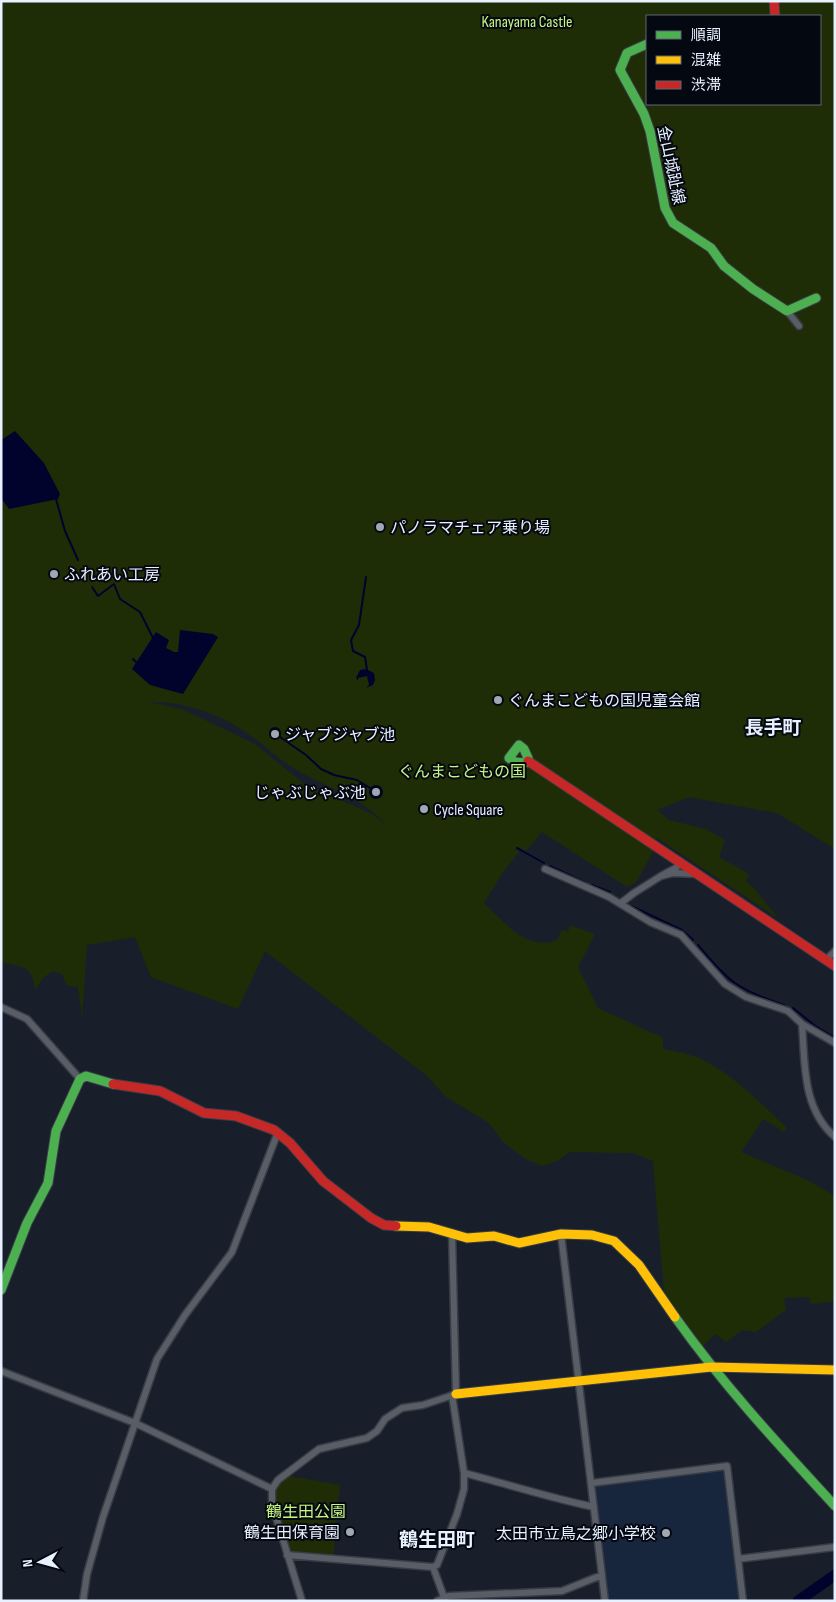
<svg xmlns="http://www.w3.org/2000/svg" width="836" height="1602" font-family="'Sofia Sans Condensed','Noto Sans JP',sans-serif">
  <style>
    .built { fill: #17263d }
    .green { fill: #1e2d06; fill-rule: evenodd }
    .water { fill: #02032c }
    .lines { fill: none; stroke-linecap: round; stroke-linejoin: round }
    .stream { stroke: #02032c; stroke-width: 2 }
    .river { stroke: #02032c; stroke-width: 11 }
    .street-casing { stroke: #373c45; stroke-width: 9 }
    .fast-casing { stroke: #373c45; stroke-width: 11 }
    .slow-casing { stroke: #373c45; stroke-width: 11 }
    .jam-casing { stroke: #373c45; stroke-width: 11 }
    .street { stroke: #585d66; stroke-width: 6 }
    .fast { stroke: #4caf50; stroke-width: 9 }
    .slow { stroke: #ffc107; stroke-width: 9 }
    .jam { stroke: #c62828; stroke-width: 9 }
    .poi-dot { fill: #a0a8b4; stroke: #040810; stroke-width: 2 }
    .labels { text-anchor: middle; stroke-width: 4; stroke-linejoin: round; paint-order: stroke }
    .park-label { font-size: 16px; fill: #c6f582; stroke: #040810 }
    .street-label { font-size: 16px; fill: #e8f1ff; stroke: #040810 }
    .poi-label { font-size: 16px; fill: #e8f1ff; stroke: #040810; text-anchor: start }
    .quarter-label { font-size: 19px; font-weight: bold; fill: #e8f1ff; stroke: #040810 }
  </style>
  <rect width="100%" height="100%" fill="#191f2a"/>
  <path class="built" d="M 727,1466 L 745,1601 L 605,1601 L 592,1483 Z"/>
  <path class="green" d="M 1,1 L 835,1 L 835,849 L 777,813 L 689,797 L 657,810 L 669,820 L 706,829 L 725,840 L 719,857 L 749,874 L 746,881 L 754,888 L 779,919 L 657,838 L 650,848 L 654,850 L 637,881 L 627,887 L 542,832 L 526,851 L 517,846 L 515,849 L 519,852 L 503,872 L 484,903 C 505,923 527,952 557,940 L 562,930 L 568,932 L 570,925 L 595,934 L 578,967 L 598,1008 L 663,1038 L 663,1049 C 678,1052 692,1054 705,1061 C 733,1075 764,1106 787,1128 L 784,1132 L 763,1119 L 741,1152 L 807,1180 L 835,1196 L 835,1301 L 811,1304 L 809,1297 L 784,1298 L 786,1310 L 756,1332 L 742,1330 L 726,1342 L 715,1334 L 702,1347 L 664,1291 L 653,1161 L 633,1153 L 570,1152 L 557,1161 L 543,1166 L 527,1160 L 503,1142 L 489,1123 L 446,1097 L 427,1076 L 265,951 L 238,1009 L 151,977 L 135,937 L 87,945 L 82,1017 L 78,987 L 66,985 L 62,974 L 53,971 L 44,977 L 35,990 C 33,965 22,967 1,962 ZM 647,16 L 820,16 L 820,104 L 647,104 ZM 148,702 C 184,701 222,714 251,736 C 267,747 280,761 297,770 C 327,788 364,798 387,826 L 372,814 L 303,783 L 255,744 L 182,709 Z
    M 283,1475 L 340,1485 L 333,1559 L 287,1555 L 272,1492 Z"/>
  <path class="water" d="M 15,431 L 44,463 L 60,494 L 58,499 L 9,509 L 1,498 L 1,440 Z
    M 180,630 L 213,634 L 218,637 L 183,694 L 150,685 L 132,669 L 156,632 L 169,640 L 166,648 L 174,652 L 178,652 Z
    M 366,669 L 374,673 L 375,680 L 373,685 L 366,688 L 369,685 L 367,676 L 358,678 L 358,681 L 356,678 L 360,670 Z
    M269 733a6 6 0 1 1 12 0a6 6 0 1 1-12 0Z
    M369 792a7 7 0 1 1 14 0a7 7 0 1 1-14 0Z"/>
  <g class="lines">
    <path class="stream" d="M 56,499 L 65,531 L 78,560
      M 366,577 L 359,625 L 351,640 L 353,651 L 365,657 L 367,670
      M 92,587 L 98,596 L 114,584 L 120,599 L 140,612 L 153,638
      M 133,659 L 136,662
      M 280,737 L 306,755 L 321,769 L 334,775 L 357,780 L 370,788
      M 517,848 L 544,863
      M 550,866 L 586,883
      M 592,885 L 610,892
      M 631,906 L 682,930 L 693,940
      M 698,945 C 728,982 739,990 784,1005
      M 793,1008 L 814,1025 L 835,1038"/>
    <path class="river" d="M 798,1601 L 835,1575"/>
    <g class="street-casing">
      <path id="street" d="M 787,311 L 799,326
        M 680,862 L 676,868 L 661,876 L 673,873 L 697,874
        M 545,869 L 609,897 L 650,922 L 681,935 L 725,984 L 746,997 L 788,1011 L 802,1024 C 805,1063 802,1109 835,1137
        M 621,903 L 634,893 L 661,876
        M 826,960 L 835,951
        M 1,1007 L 27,1019 L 80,1079
        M 802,1024 L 835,1043
        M 561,1234 L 605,1601
        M 1,1371 L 135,1423 L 272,1489
        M 464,1473 C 507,1484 550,1498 594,1507
        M 592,1483 L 727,1466 L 743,1601
        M 287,1555 L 433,1567 L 437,1565 L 457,1514 L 464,1489 L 464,1473 L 452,1395
        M 738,1559 L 835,1547
        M 433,1567 L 445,1600
        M 83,1601 L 87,1574 L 103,1517 L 157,1359 L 185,1315 L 232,1252 L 278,1132
        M 302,1601 L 272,1504 L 272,1489 L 278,1480 L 319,1449 L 367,1438 L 377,1431 L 385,1419 L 402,1408 L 423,1405 L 456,1394 L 452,1233
        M 437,1601 L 449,1596 L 562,1591 L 602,1575"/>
    </g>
    <g class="fast-casing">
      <path id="fast" d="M 647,44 L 627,53 L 620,70 L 644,114 L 650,131 L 665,208 L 673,223 L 711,248 L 724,266 L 753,289 L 787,311 L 816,298
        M 519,745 L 524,749 L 528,758 L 525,763 L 515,762 L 509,758 Z
        M 1,1290 L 27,1223 L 48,1183 L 56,1131 L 80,1079 L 86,1076 L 113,1084
        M 675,1317 C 724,1386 778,1444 835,1506"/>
    </g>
    <g class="slow-casing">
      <path id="slow" d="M 396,1226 L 429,1227 L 467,1238 L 494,1236 L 519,1243 L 561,1234 L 592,1235 L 614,1241 L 639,1265 L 675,1317
        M 456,1394 L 711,1367 L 835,1370"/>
    </g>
    <g class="jam-casing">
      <path id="jam" d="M 774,1 L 775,16
        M 528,761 L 835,966
        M 113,1084 L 160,1091 L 204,1113 L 236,1116 L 274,1130 L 290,1143 L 323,1181 L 371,1218 L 384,1225 L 396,1226"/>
    </g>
    <use href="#street" class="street"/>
    <use href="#fast" class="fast"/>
    <use href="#slow" class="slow"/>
    <use href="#jam" class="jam"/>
  </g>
  <g class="poi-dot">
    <circle cx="380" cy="527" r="5"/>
    <circle cx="54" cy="574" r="5"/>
    <circle cx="498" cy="700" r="5"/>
    <circle cx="275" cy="734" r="5"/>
    <circle cx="376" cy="792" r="5"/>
    <circle cx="424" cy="809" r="5"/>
    <circle cx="350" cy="1532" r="5"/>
    <circle cx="666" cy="1533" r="5"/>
  </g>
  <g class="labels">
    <g class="park-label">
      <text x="527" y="27">Kanayama Castle</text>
      <text x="462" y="777">ぐんまこどもの国</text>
      <text x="306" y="1517">鶴生田公園</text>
    </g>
    <g class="street-label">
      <text transform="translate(672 165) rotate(78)" y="6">金山城趾線</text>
    </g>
    <g class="poi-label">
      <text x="390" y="533">パノラマチェア乗り場</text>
      <text x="64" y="580">ふれあい工房</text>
      <text x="508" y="706">ぐんまこどもの国児童会館</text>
      <text x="285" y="740">ジャブジャブ池</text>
      <text x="366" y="798" text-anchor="end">じゃぶじゃぶ池</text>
      <text x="434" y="815">Cycle Square</text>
      <text x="340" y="1538" text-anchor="end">鶴生田保育園</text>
      <text x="656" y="1539" text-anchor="end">太田市立鳥之郷小学校</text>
    </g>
    <g class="quarter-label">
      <text x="773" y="734">長手町</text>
      <text x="437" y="1546">鶴生田町</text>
    </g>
  </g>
  <rect width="836" height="1602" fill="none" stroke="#e8f1ff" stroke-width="5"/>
  <rect x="646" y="15" width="175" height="90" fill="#040810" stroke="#5f6570"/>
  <rect x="656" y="31" width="25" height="8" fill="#4caf50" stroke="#5f6570"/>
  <text x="691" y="40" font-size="15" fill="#e8f1ff">順調</text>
  <rect x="656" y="56" width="25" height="8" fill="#ffc107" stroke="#5f6570"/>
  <text x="691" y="65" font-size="15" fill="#e8f1ff">混雑</text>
  <rect x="656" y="81" width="25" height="8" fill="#c62828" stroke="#5f6570"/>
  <text x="691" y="90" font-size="15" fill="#e8f1ff">渋滞</text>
  <g transform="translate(40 1562) rotate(264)" stroke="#040810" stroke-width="4" paint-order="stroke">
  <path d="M0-4L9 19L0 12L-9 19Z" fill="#e8f1ff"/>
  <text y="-8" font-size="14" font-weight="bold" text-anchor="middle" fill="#e8f1ff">N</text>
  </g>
</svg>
